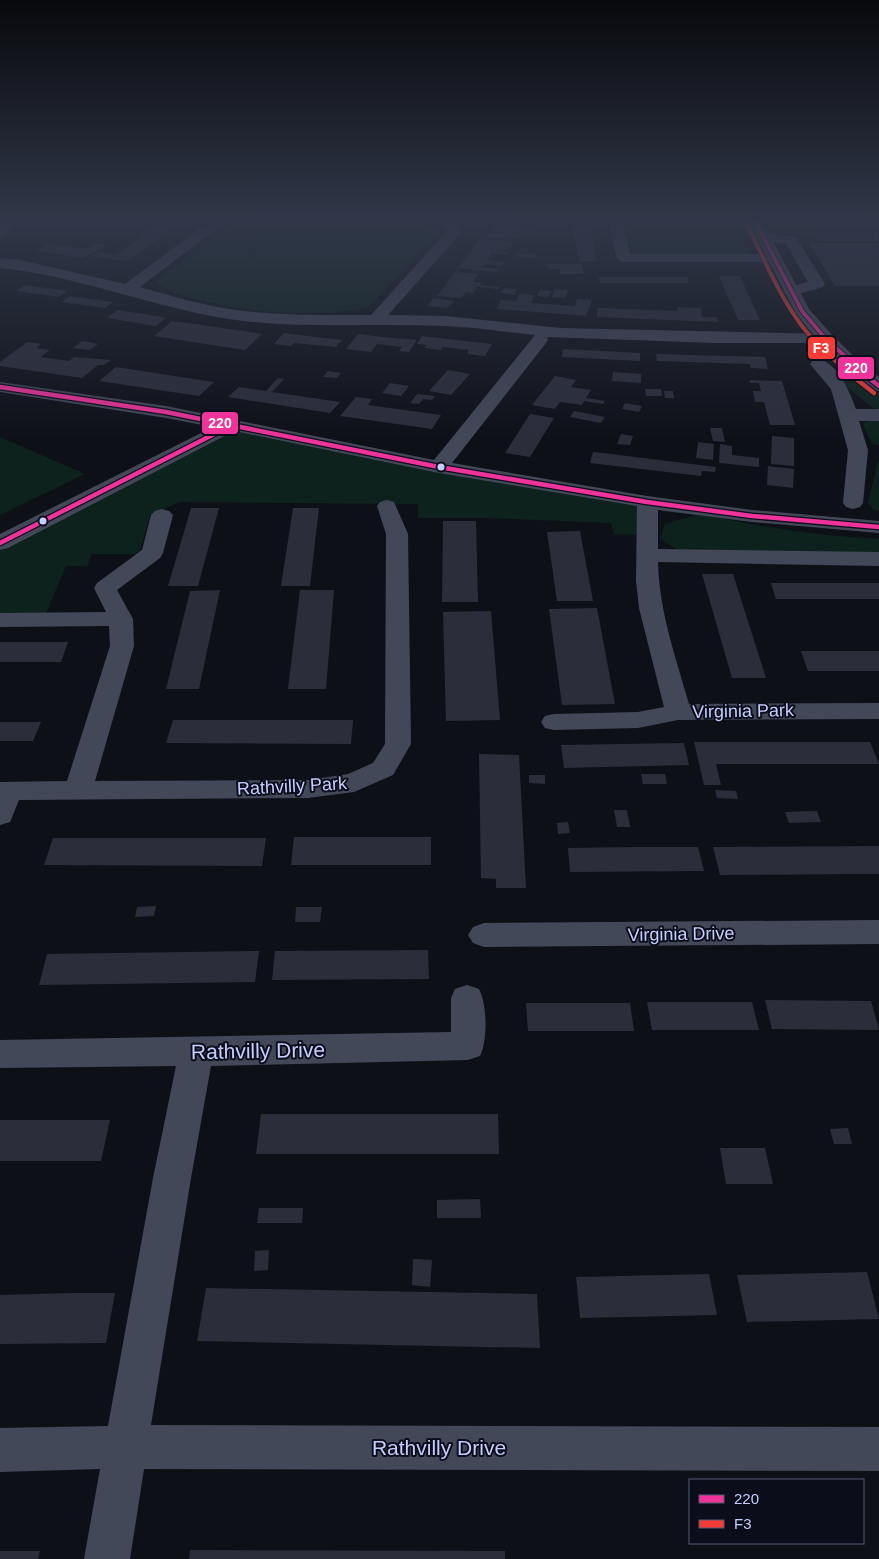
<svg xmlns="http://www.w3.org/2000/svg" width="879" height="1559" font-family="Helvetica,sans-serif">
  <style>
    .green { fill: #0e221d }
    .building { fill: #2b2d3b }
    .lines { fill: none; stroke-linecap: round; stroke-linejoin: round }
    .street { fill: #434859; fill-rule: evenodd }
    .secondary { fill: #454c5f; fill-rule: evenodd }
    .bus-1-far1-casing { stroke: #0b0d1b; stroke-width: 5.5 }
    .bus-1-casing { stroke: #0b0d1b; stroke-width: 7 }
    .bus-2-far1-casing { stroke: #0b0d1b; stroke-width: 5.5 }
    .bus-2-casing { stroke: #0b0d1b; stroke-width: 7 }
    .bus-1-far1 { stroke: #ef339a; stroke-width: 4 }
    .bus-1 { stroke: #ef339a; stroke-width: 4.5 }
    .bus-2-far1 { stroke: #f73c38; stroke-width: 4 }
    .bus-2 { stroke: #f73c38; stroke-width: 4.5 }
    .bus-dot { fill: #c5cfff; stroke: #0b0d1b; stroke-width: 2 }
    .labels { text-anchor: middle; stroke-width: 4; stroke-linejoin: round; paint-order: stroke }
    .street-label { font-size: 18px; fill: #c5cfff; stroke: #0b0d1b }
    .near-street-label { font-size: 21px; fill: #c5cfff; stroke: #0b0d1b }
    .line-badge { stroke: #0b0d1b; stroke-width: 2 }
    .badge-label { font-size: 14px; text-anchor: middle; font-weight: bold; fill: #fff }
  </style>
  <rect width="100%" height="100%" fill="#0e1018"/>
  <path class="green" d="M 236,221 L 401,221 L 432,225 L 441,231 L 368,308 C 312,317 251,314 196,299 C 183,296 168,292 157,284 L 159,278 Z
    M 774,221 L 809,221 L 815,235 L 775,228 Z
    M 626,223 L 735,224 L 749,254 L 634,254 Z
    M 847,367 L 879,392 L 879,409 L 873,408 L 826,370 Z
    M 879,417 L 879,445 L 872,444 L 862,423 Z
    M 232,426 L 646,502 L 644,535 L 614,534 L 611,523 L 487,518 L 418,518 L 418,504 L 179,502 L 150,515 L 139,554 L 92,554 L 87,566 L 66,566 L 46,613 L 0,613 L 0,543 Z
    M 0,437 L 85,474 L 0,515 Z
    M 878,461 L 879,461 L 879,511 L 874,510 L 868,503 Z
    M 700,514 C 759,527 819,536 879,539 L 879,555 L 687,556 L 660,538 L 665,524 Z"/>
  <path class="building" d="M 48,221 L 67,221 L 61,227 L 43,227 Z
    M 165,221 L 184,221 L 127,261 L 92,256 L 99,252 L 116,255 Z
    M 497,221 L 520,221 L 516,227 L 536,229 L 533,234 L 513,231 L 512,233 L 521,234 L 518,238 L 509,237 L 507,239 L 485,237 Z
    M 572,221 L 589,221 L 597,261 L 579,261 Z
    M 813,232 L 878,232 L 879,241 L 819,241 Z
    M 480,239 L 514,242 L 508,250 L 494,250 L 508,252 L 506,255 L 492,253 L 487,260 L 505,262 L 502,266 L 485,264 L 482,267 L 498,269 L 496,272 L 458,268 Z
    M 96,243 L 106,245 L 84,258 L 36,251 L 49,244 L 86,249 Z
    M 809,243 L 879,243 L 879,286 L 835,286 Z
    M 517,252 L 536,254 L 534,258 L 515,256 Z
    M 547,264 L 582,264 L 584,274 L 560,274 L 559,269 L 548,269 Z
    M 455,272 L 478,274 L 473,282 L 482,283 L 480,285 L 500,287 L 498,289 L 477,287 L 473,293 L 466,292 L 461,298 L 437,296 Z
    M 719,276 L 740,276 L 760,320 L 738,320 Z
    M 598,277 L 687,277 L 689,283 L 600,283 Z
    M 25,285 L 47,288 L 68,291 L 59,297 L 16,291 Z
    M 504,288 L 517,289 L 515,295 L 501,293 Z
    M 555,289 L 568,290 L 565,298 L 552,297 Z
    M 540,290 L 551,291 L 548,297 L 537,296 Z
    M 519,294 L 534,295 L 531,303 L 575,306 L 577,299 L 592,300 L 586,316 L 497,309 L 501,300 L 516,301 Z
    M 70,296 L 91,299 L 113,302 L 105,308 L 61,302 Z
    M 433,298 L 454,301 L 448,308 L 427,306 Z
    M 677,307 L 701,308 L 702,317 L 717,317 L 718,322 L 597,317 L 597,308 L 678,311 Z
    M 117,310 L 150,315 L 166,318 L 156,326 L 107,318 Z
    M 172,321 L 202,325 L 262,334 L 245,350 L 154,336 Z
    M 284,333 L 316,337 L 342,340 L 336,347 L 294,343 L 291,346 L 274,344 Z
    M 358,334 L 383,337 L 417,340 L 409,352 L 399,351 L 402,347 L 377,344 L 371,352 L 346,349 Z
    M 422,336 L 448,339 L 492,344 L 485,356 L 467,354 L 469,350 L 443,347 L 441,350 L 424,348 L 427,345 L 417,344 Z
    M 82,341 L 98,344 L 90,350 L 73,348 Z
    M 27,342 L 41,344 L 36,348 L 50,350 L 41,357 L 69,361 L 74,357 L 111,360 L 104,365 L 98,365 L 82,378 L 0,366 L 0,362 Z
    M 563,349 L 640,353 L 640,361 L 562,357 Z
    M 656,354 L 765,357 L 768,369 L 751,368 L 750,364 L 657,361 Z
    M 116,367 L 181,377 L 214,382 L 199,396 L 99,381 Z
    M 448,370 L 470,374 L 451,395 L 429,391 Z
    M 328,371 L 341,373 L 337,378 L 323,377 Z
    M 613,372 L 641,374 L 641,383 L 612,381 Z
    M 555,376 L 576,380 L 571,387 L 591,390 L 586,398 L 605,401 L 603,404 L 584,401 L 582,405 L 560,402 L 555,409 L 532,405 Z
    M 278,378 L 284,379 L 272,392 L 340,402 L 330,413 L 228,397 L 239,387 L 266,391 Z
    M 750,380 L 782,381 L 795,425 L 770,425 L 764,402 L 755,402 L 753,391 L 761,391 L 759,383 L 750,383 Z
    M 390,383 L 409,386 L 401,396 L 382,393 Z
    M 645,389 L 661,389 L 662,396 L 646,396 Z
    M 664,391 L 673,391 L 674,398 L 665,398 Z
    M 417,394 L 435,396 L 432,400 L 423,399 L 419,404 L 410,403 Z
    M 356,397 L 372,399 L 368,405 L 441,415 L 432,429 L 340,416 Z
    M 625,403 L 642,406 L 639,412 L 622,409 Z
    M 574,411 L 605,417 L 601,423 L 570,417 Z
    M 530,414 L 554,418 L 530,457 L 505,453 Z
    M 710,428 L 722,428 L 725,442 L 713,441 Z
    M 621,434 L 633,436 L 630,445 L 617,444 Z
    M 772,436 L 794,438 L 794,466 L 771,464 Z
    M 698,442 L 714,444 L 713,460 L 696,458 Z
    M 720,444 L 732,446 L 732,455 L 759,458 L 759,467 L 719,463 Z
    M 593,452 L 611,454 L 716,467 L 715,472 L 702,471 L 701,476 L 590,463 Z
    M 768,466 L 794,469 L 793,488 L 767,485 Z
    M 191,508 L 219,508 L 198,586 L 168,586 Z
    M 293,508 L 319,508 L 310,586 L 281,586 Z
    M 443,521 L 476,521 L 478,602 L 442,602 Z
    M 580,531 L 593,601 L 557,601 L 547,532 Z
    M 702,574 L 733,574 L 766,678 L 732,678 Z
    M 771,583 L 879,583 L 879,599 L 776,599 Z
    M 220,590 L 199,689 L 166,689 L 190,591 Z
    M 300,590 L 334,590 L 326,689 L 288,689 Z
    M 597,608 L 615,704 L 562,705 L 549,609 Z
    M 491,611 L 500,720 L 446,721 L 443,612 Z
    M 0,642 L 68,642 L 61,662 L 0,662 Z
    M 801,651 L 879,651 L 879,671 L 808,671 Z
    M 173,720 L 353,720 L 351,744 L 166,743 Z
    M 0,722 L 41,722 L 33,741 L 0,741 Z
    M 694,742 L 870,742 L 879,764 L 716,764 L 721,785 L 704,785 Z
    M 684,743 L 689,765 L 564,768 L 561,745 Z
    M 479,754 L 519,755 L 526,888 L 496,888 L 496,879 L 481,878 Z
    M 641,774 L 665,774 L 667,784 L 643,784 Z
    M 529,775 L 545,775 L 545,784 L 529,783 Z
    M 715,790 L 736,791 L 738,799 L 717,798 Z
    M 614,810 L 627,810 L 630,827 L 617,827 Z
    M 817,811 L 821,822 L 789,823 L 785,812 Z
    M 568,822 L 570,833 L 558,834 L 557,823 Z
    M 294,837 L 431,837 L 431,865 L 291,865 Z
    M 53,838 L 266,838 L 262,866 L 44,865 Z
    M 879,846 L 879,874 L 857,874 L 720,875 L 713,847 Z
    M 633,847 L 698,847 L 704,871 L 570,872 L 568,848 Z
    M 156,906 L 154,916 L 135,917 L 137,907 Z
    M 296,907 L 322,907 L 320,922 L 295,922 Z
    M 428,950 L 429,979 L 272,980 L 275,951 Z
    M 259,951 L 255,982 L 39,985 L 47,954 Z
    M 765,1000 L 871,1001 L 879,1030 L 772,1029 Z
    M 647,1002 L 752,1002 L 759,1030 L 652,1030 Z
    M 526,1003 L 630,1003 L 634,1031 L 528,1031 Z
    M 261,1114 L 498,1114 L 499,1154 L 256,1154 Z
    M 0,1120 L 110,1120 L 101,1161 L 0,1161 Z
    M 848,1128 L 852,1144 L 834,1144 L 830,1129 Z
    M 720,1148 L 765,1148 L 773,1184 L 726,1184 Z
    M 480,1199 L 481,1218 L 437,1218 L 437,1200 Z
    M 259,1208 L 303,1208 L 302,1223 L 257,1223 Z
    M 269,1250 L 268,1270 L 254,1271 L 255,1251 Z
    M 413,1259 L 432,1260 L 430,1287 L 412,1285 Z
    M 867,1272 L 879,1319 L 747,1322 L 737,1275 Z
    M 709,1274 L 717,1315 L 580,1318 L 576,1277 Z
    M 206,1288 L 537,1294 L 540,1348 L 197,1341 Z
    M 73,1293 L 115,1293 L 106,1343 L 0,1344 L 0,1295 Z
    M 190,1550 L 505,1551 L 505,1559 L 189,1559 Z
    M 0,1551 L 40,1551 L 38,1559 L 0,1559 Z"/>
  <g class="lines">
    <path class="street" d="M 3,221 L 19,221 L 5,235 L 0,236 L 0,224 Z
      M 210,221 L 227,221 L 140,287 C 172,296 204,306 237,310 C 281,316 326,315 371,315 L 447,231 L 446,227 L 437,221 L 457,221 L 460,225 L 461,232 L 459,235 L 388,315 L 445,316 L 561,328 L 831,334 L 833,338 L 831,342 L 825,343 L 715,343 L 547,337 L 548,339 L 546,343 L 452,463 L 647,496 L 752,510 L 879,521 L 879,533 L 752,522 L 658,510 L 658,549 L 879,552 L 879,566 L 658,562 C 659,611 676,658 689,704 L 879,703 L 879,719 L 678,720 L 638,728 L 554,730 L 545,728 L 541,722 L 545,716 L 554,714 L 638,712 L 664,707 L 639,608 L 636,581 L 637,506 L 439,473 L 234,431 L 8,548 L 0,550 L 0,534 L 213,427 L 166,418 L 0,392 L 0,382 L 166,406 L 434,460 L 535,335 C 505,332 474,327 444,326 C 375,323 305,329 236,320 C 156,309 81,276 0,268 L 0,258 L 20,260 L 125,284 Z
      M 608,221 L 622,221 L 630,254 L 775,254 L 780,255 L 782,258 L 780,261 L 775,262 L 624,262 L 619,261 L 617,258 Z
      M 763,233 L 796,237 L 825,284 L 823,287 L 791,296 L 785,294 L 783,291 L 785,288 L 808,282 L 786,244 L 758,240 L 756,237 L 758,234 Z
      M 819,359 C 838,364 850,392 856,409 L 879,409 L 879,421 L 859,421 L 868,450 L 863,503 L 860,507 L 853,509 L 846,507 L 843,503 L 848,450 L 831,389 L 810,364 L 813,360 Z
      M 387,500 L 394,502 L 408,534 L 411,744 L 393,775 L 354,792 L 308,798 L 19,800 L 10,822 L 0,825 L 0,782 L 67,781 L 110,646 L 109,626 L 0,627 L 0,613 L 106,612 L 94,588 L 97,583 L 142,550 L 151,515 L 155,511 L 162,509 L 169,511 L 173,515 L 163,553 L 160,558 L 117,590 L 133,619 L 134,646 L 95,781 L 308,780 L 348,774 L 373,763 L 385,744 L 386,534 L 377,506 L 380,502 Z
      M 879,920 L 879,944 L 484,947 L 473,943 L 468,935 L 473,927 L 484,923 Z
      M 467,985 L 479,989 C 487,1004 488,1040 480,1056 L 468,1060 L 211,1066 L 191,1178 L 151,1425 L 879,1427 L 879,1471 L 144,1469 L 130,1559 L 84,1559 L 100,1469 L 0,1472 L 0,1428 L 108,1426 L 153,1178 L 176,1066 L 0,1068 L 0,1040 L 451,1032 L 451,998 L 455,989 Z"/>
    <path class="secondary" d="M 748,221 L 762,221 L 809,309 L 831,334 L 864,366 L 879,377 L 879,391 L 873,390 L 852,374 L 819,342 L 796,314 Z"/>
    <g class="bus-1-far1-casing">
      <path id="bus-1-far1" d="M 755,221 L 802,311 L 825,338 L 870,379"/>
    </g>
    <g class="bus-1-casing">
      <path id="bus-1" d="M 869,378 L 879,386
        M 0,387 L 166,412 L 439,467 L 647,502 L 752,516 L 879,527
        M 0,543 L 232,425"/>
    </g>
    <g class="bus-2-far1-casing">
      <path id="bus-2-far1" d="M 747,225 C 764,258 779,296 802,326 C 817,346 837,363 857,379"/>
    </g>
    <g class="bus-2-casing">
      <path id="bus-2" d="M 855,378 L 874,393"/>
    </g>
    <use href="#bus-1-far1" class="bus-1-far1"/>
    <use href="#bus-1" class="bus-1"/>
    <use href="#bus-2-far1" class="bus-2-far1"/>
    <use href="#bus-2" class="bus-2"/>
  </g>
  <linearGradient id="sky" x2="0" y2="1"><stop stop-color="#08090d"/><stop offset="0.5" stop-color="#303748"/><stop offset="1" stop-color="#303748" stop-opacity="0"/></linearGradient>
  <rect width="879" height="440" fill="url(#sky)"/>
  <g class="bus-dot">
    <circle cx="441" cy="467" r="4.5"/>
    <circle cx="43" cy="521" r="4.5"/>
  </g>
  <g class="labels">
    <g class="street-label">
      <text transform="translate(743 711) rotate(-1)" y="6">Virginia Park</text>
      <text transform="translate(292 786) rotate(-3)" y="6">Rathvilly Park</text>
      <text transform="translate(681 934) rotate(-1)" y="6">Virginia Drive</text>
    </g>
    <g class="near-street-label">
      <text transform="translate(258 1051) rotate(-1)" y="7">Rathvilly Drive</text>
      <text x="439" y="1455">Rathvilly Drive</text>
    </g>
  </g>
  <g class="line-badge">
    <rect x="807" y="336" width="29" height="24" rx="5" fill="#f73c38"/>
    <rect x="837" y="356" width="38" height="24" rx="5" fill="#ef339a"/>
    <rect x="201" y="411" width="38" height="24" rx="5" fill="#ef339a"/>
  </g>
  <g class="badge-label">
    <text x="821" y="353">F3</text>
    <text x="856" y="373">220</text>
    <text x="220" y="428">220</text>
  </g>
  <rect x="689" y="1479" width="175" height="65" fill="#0b0d1b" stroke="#555b76"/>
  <rect x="699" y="1495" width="25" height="8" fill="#ef339a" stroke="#555b76"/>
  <text x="734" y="1504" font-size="15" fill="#c5cfff">220</text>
  <rect x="699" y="1520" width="25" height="8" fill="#f73c38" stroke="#555b76"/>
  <text x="734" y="1529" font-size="15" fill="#c5cfff">F3</text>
</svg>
